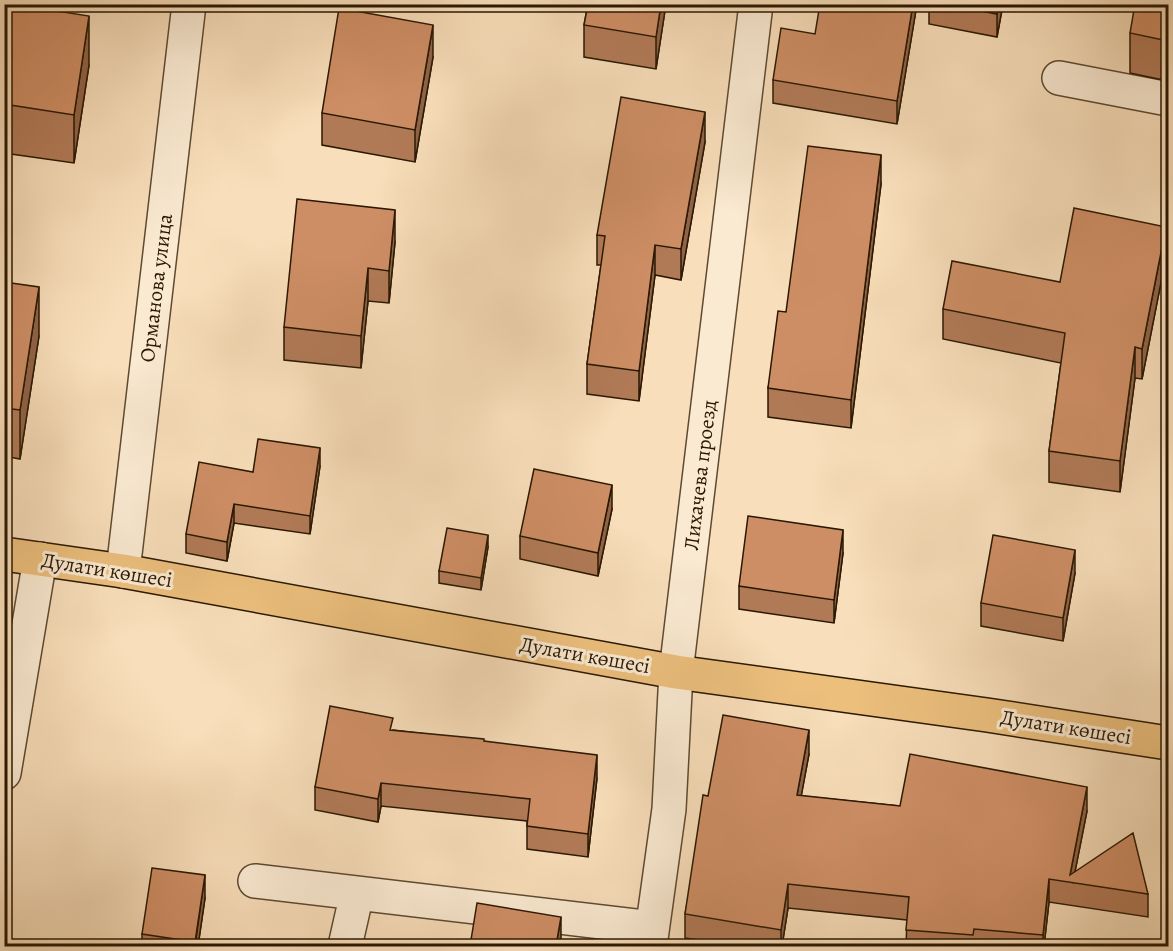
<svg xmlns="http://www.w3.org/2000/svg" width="1173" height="951" font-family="Alegreya,serif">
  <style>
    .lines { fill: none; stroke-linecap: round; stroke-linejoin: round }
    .minor-casing { stroke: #5e4a31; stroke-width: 36 }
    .major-casing { stroke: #2a1803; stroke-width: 36 }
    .minor { stroke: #faead2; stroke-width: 33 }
    .major { stroke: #ecbf7d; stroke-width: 33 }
    .wall { fill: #b17a57; stroke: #2a1803; stroke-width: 1.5 }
    .shaded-wall { fill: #906347; stroke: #2a1803; stroke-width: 1.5 }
    .building { fill: #ce8e65; stroke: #2a1803; stroke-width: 1.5 }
    .labels { text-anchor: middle; stroke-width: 6; stroke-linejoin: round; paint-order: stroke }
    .street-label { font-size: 21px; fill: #2a1803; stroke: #faead2 }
  </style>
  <rect width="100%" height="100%" fill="#f8deba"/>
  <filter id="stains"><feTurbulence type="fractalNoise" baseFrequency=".00333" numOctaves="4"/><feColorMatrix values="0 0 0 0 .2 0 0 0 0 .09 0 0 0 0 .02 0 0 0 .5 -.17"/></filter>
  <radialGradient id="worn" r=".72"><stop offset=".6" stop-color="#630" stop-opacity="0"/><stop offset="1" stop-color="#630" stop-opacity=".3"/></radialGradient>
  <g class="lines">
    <g class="minor-casing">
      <path id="minor" d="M 1059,78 L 1168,99
        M 123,571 L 189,4
        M 4,773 L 40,559
        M 255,881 L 652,928
        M 345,946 L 357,893
        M 650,946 L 669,809 L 676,672 L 756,4"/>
    </g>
    <g class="major-casing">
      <path id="major" d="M 4,554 L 123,571 L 676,672 L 987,715 L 1168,743"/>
    </g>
    <use href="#minor" class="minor"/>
    <use href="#major" class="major"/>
  </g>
  <path class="wall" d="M 4,4 L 89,65 L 74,163 L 4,153 Z
    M 588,4 L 666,4 L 656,69 L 584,57 L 584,25 Z
    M 917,4 L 897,124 L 773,103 L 773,80 L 815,34 Z
    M 929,4 L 1003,4 L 997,37 L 929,24 Z
    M 1168,4 L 1168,81 L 1130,73 L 1130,33 Z
    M 433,57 L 415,162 L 322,145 L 322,113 Z
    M 705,142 L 681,280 L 655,275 L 639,401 L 587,394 L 587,364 L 601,265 L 597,265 L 597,235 Z
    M 881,184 L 851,428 L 768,417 L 768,388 L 786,312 Z
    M 395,242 L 389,303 L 368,301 L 361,368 L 284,360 L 284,327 Z
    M 1166,257 L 1142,379 L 1135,378 L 1120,492 L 1049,482 L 1049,451 L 1061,363 L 943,339 L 943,309 Z
    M 4,282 L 39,336 L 20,459 L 4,456 Z
    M 320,466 L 310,534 L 234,523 L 227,561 L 186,553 L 186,534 L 253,472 Z
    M 612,509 L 598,576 L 520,559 L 520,536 Z
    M 488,547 L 481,590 L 439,583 L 439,571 Z
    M 843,553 L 834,623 L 739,609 L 739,586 Z
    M 1075,573 L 1063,641 L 981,626 L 981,603 Z
    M 393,730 L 484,741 L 597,778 L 588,857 L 527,849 L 527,821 L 381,806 L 378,822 L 315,810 L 315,787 Z
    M 809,754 L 801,796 L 900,806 L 1087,811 L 1075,871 L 1148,894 L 1148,917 L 1049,902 L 1044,946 L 906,946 L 907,920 L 788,908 L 782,946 L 739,946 L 685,938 L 685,914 L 708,796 Z
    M 205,898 L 198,946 L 142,946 L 142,934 Z"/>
  <path class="shaded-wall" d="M 661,4 L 666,4 L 656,69 L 656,37 Z
    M 913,4 L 917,4 L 897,124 L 897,101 Z
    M 999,4 L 1003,4 L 997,37 L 997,14 Z
    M 89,16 L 89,65 L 74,163 L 74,115 Z
    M 433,25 L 433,57 L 415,162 L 415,130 Z
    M 705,112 L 705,142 L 681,280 L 681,249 Z
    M 881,155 L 881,184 L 851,428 L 851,400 Z
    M 395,210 L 395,242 L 389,303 L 389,271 Z
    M 1166,227 L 1166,257 L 1142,379 L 1142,349 Z
    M 655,245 L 655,275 L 639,401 L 639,371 Z
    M 368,268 L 368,301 L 361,368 L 361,336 Z
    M 39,287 L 39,336 L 20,459 L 20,410 Z
    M 1135,347 L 1135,378 L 1120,492 L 1120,461 Z
    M 320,448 L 320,466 L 310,534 L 310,516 Z
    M 612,485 L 612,509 L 598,576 L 598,553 Z
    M 234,504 L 234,523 L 227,561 L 227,542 Z
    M 843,530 L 843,553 L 834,623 L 834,600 Z
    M 488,535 L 488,547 L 481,590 L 481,578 Z
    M 1075,550 L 1075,573 L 1063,641 L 1063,618 Z
    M 809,730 L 809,754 L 797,819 L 797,795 Z
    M 597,755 L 597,778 L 588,857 L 588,834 Z
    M 381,783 L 381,806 L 378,822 L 378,799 Z
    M 1087,787 L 1087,811 L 1073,882 L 1070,875 Z
    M 205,875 L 205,898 L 198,946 L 195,946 Z
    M 1049,879 L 1049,902 L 1044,946 L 1043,946 L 1043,935 Z
    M 788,884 L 788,908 L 782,946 L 781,946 L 781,930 Z
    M 561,917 L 561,940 L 560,946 L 556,946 Z"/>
  <path class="building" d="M 4,4 L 13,4 L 89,16 L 74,115 L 4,104 Z
    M 588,4 L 661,4 L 656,37 L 584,25 Z
    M 820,4 L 913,4 L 897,101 L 773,80 L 781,28 L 815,34 Z
    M 946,4 L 999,4 L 997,14 Z
    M 1135,4 L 1168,4 L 1168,41 L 1130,33 Z
    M 339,8 L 433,25 L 415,130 L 322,113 Z
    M 621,97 L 705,112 L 681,249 L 655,245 L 639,371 L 587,364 L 605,236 L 597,235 Z
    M 808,146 L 881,155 L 851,400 L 768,388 L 778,311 L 786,312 Z
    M 297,199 L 395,210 L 389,271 L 368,268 L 361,336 L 284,327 Z
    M 1074,208 L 1166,227 L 1142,349 L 1135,347 L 1120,461 L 1049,451 L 1065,333 L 943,309 L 952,261 L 1060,282 Z
    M 4,282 L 39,287 L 20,410 L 4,408 Z
    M 258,439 L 320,448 L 310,516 L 234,504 L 227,542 L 186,534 L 199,462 L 253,472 Z
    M 534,469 L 612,485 L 598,553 L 520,536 Z
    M 748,516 L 843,530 L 834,600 L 739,586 Z
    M 447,528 L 488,535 L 481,578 L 439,571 Z
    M 993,535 L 1075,550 L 1063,618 L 981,603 Z
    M 330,706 L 393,718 L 390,730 L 484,739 L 484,741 L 597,755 L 588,834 L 527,826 L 530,799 L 381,783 L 378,799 L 315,787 Z
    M 723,715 L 809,730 L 797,795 L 900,806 L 910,754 L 1087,787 L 1070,875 L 1133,833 L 1148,894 L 1049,879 L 1043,935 L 974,929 L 973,935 L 906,930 L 909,897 L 788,884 L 781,930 L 685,914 L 703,795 L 708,796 Z
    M 152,868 L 205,875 L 195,942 L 142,934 Z
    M 477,903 L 561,917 L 556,946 L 470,946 Z"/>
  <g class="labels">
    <g class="street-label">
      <text transform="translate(156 288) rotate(-83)" y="7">Орманова улица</text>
      <text transform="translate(700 475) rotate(-83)" y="7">Лихачева проезд</text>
      <text transform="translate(107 570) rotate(9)" y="7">Дулати көшесі</text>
      <text transform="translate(585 655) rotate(10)" y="7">Дулати көшесі</text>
      <text transform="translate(1066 727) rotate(9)" y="7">Дулати көшесі</text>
    </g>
  </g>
  <rect width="1173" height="951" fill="none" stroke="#f8deba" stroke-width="24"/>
  <rect x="6" y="6" width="1161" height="939" fill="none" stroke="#2a1803" stroke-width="3"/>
  <rect x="12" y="12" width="1149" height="927" fill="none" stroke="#2a1803" stroke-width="1.5"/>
  <rect width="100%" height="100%" filter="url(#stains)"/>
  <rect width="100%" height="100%" fill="url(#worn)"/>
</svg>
